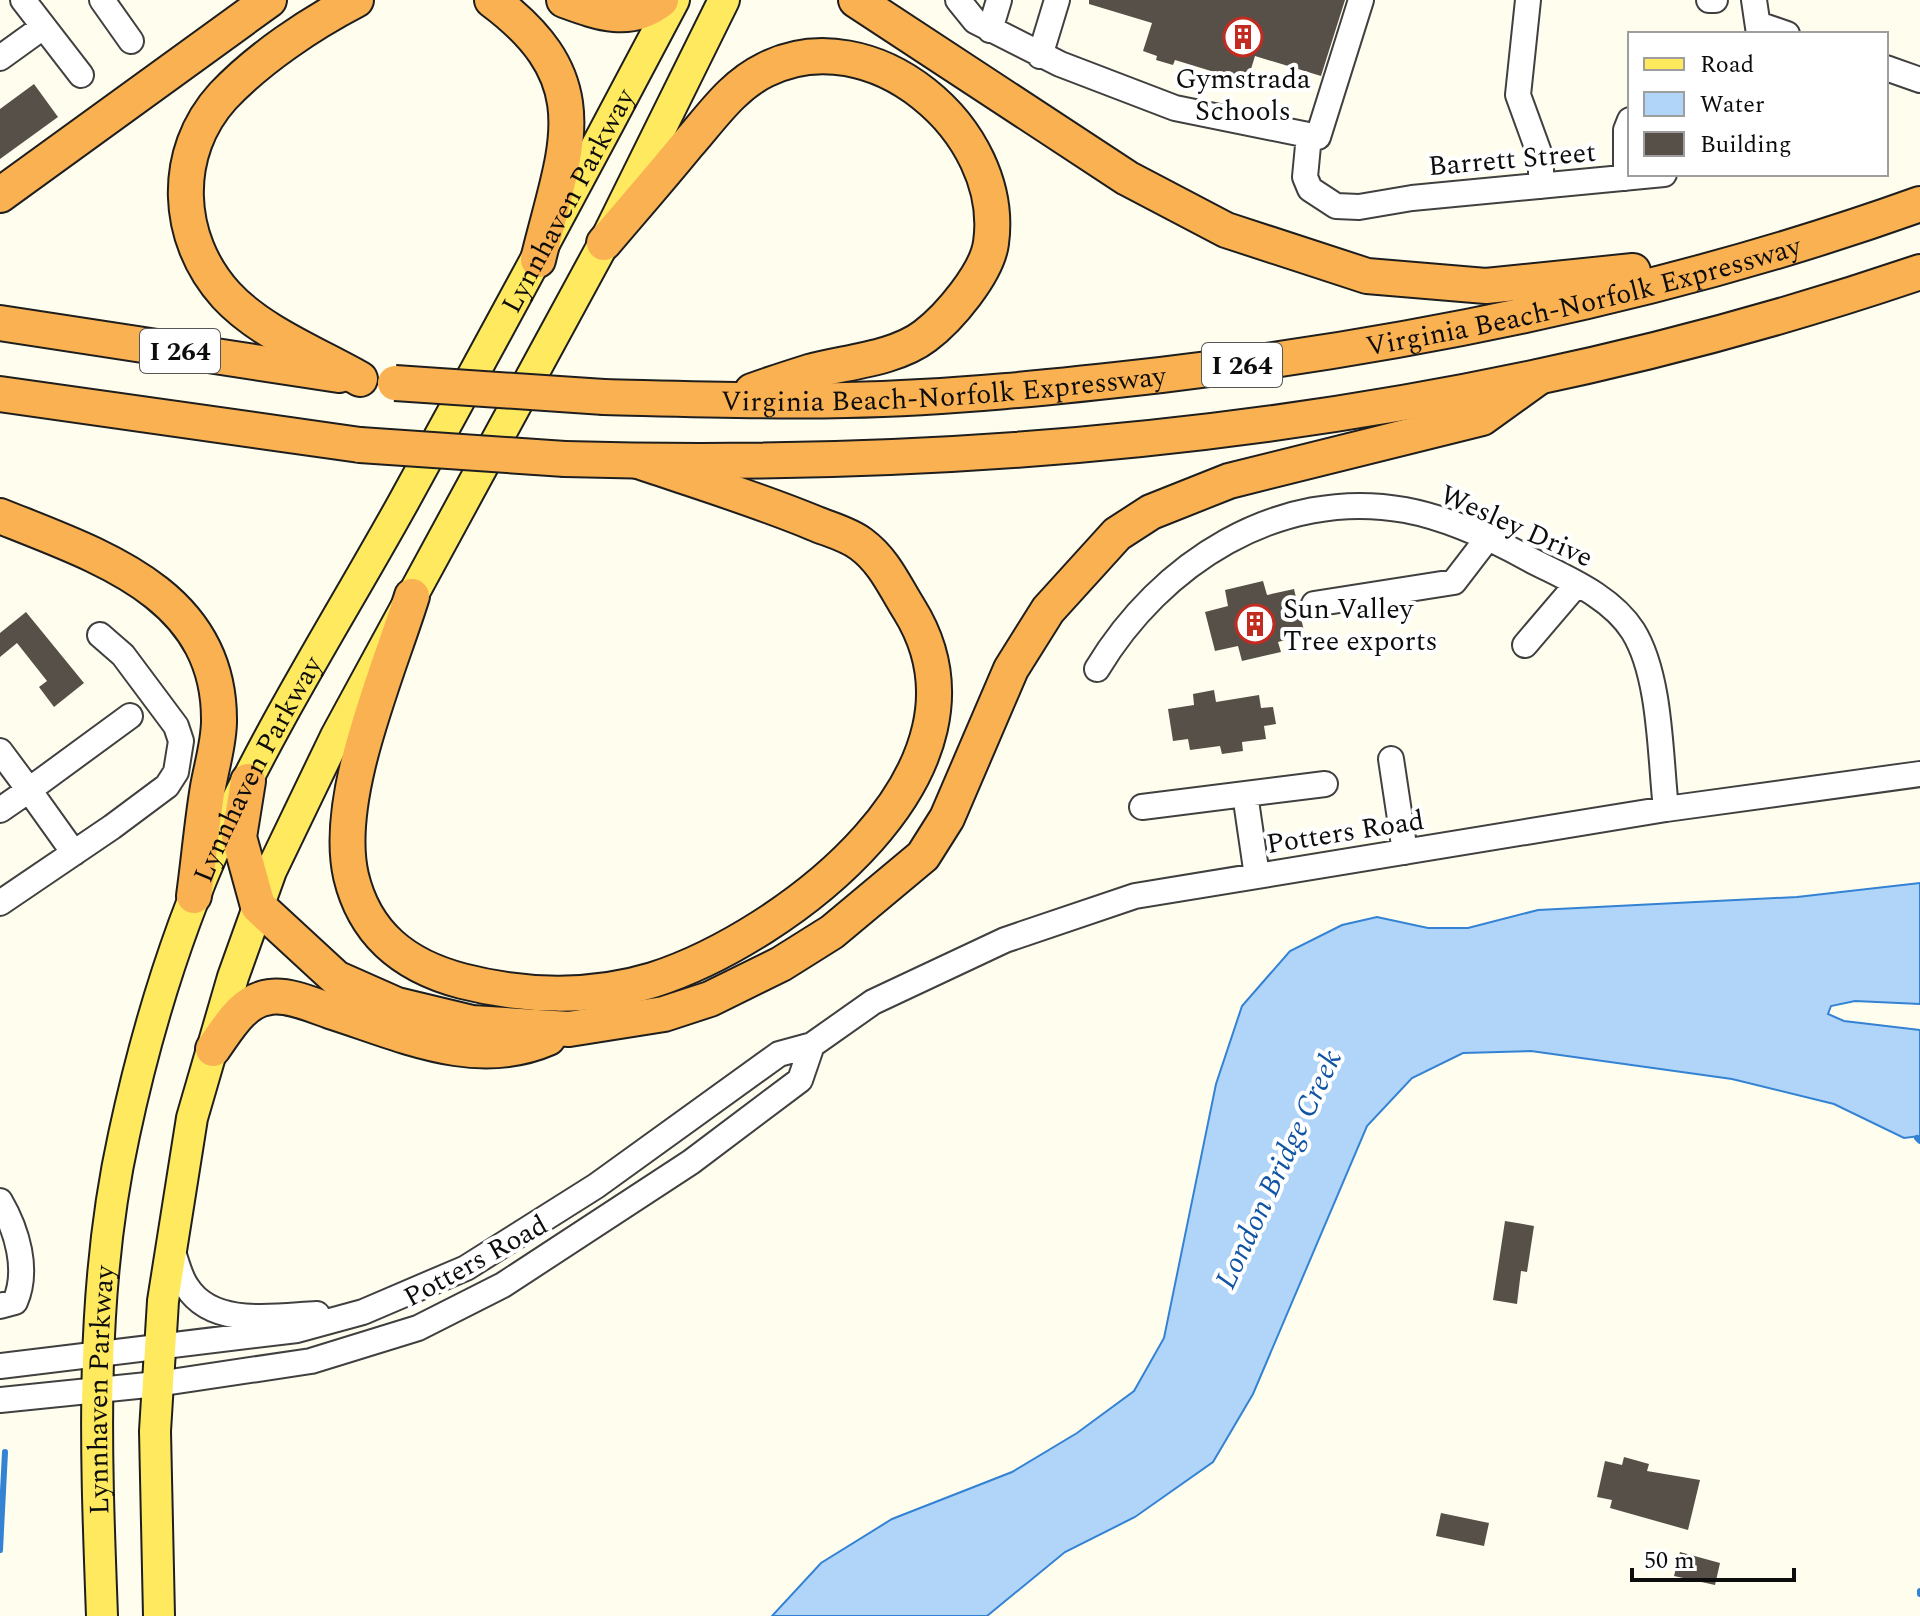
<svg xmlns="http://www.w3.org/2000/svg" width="1920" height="1616" font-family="Spectral,serif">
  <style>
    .water { fill: #b0d5f9; stroke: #3482d3; stroke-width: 2 }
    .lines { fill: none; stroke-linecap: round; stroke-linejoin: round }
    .stream { stroke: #3482d3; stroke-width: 6 }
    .building { fill: #565049 }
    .minor-casing { stroke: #404040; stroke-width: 28 }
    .major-casing { stroke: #1e1e1e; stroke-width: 34 }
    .highway-casing { stroke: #1e1e1e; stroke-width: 38 }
    .minor { stroke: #fff; stroke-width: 24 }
    .major { stroke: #fee95f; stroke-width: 30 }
    .highway { stroke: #fab151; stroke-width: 34 }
    .highway-bridge-casing { stroke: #1e1e1e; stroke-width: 38; stroke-linecap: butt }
    .highway-bridge { stroke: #fab151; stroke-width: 34 }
    .labels { text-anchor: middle; stroke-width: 8; stroke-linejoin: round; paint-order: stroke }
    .shield { fill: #fff; stroke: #565656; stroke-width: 2 }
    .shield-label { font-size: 26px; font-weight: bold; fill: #0d0d0d }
    .poi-label { font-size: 28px; fill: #0d0d0d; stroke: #fff }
    .street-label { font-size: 28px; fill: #0d0d0d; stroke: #fff }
    .water-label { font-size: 30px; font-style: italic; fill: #1154a4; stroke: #fff }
  </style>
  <rect width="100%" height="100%" fill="#fffeee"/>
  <path class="water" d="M 1920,883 L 1920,1004 L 1855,1001 L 1831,1006 L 1828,1014 L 1844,1021 L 1920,1030 L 1920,1136 L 1904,1138 L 1834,1104 L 1732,1079 L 1531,1051 L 1463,1053 L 1412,1078 L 1367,1126 L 1253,1394 L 1213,1462 L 1135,1517 L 1065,1552 L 987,1616 L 772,1616 L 821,1563 L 892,1519 L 1012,1472 L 1077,1433 L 1134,1391 L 1164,1338 L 1216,1084 L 1242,1006 L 1290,951 L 1342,925 L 1377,917 L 1428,928 L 1468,928 L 1538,910 L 1797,897 Z"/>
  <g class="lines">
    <path class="stream" d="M 1917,1138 L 1920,1141
      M 0,1550 L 5,1452
      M 1920,1591 L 1920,1594"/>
  </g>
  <path class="building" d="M 1089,0 L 1345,0 L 1321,76 L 1255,56 L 1247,82 L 1175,60 L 1173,65 L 1156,60 L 1157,56 L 1143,51 L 1152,23 L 1089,4 Z
    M 34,84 L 58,117 L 0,159 L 0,109 Z
    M 1263,581 L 1267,595 L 1294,589 L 1305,635 L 1278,642 L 1281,652 L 1242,661 L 1238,646 L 1215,651 L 1205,612 L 1228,606 L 1225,590 Z
    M 26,612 L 84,683 L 54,707 L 39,687 L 47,681 L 17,643 L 0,657 L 0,633 Z
    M 1214,690 L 1216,702 L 1259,695 L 1261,708 L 1273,707 L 1276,724 L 1264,726 L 1266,739 L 1242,742 L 1243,751 L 1222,754 L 1220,746 L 1190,750 L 1188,739 L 1173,741 L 1168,709 L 1194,705 L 1193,694 Z
    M 1505,1221 L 1534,1226 L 1527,1272 L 1521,1271 L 1517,1304 L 1493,1300 Z
    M 1624,1457 L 1649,1464 L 1647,1471 L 1700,1480 L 1688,1530 L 1610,1508 L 1612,1500 L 1597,1497 L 1605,1461 L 1622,1465 Z
    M 1441,1513 L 1489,1523 L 1484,1546 L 1436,1536 Z
    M 1680,1552 L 1720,1563 L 1715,1585 L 1674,1576 Z"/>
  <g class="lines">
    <g class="minor-casing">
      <path id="minor" d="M 23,0 L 81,75
        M 102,0 L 131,41
        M 958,0 L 975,21 L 1060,64 L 1175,108 L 1318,137 L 1361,0
        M 1528,0 L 1518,95 L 1541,158 L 1541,186
        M 1709,0 L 1715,0
        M 1754,0 L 1759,34
        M 1758,24 L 1787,34
        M 990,30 L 999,0
        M 1040,56 L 1057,0
        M 0,58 L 43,27
        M 1886,68 L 1920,80
        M 1309,135 L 1305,177 L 1310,189 L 1336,206 L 1359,207 L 1412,198 L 1664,174
        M 1626,178 L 1626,130 L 1630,120
        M 1314,604 L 1454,582 L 1487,539
        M 1525,645 L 1577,584
        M 1097,669 C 1160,564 1278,487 1405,510 C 1448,518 1491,538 1529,559 C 1565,578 1610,595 1633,631 C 1661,676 1660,756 1666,809
        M 0,751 L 29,790 L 0,810
        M 1391,759 L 1405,852
        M 1245,794 L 1257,876
        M 1142,807 L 1325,784
        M 74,853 L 29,790 L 130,716
        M 0,903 L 112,827 L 167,786 L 176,772 L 181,741 L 176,726 L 123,655 L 100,635
        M 0,1201 C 17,1230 29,1270 15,1302 L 0,1306
        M 171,1246 C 176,1259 179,1276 187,1287 C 213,1328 276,1316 317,1314
        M 0,1366 L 297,1330 L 363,1312 L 466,1268 L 596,1186 L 779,1054 L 812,1045 L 873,1002 L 1005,940 L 1135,896 L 1666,809 L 1920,774
        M 0,1400 L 157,1384 L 311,1361 L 418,1328 L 503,1285 L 691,1162 L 800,1080 L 812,1045"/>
    </g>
    <g class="major-casing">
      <g id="major">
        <path id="s1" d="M 102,1616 C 96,1454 89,1294 124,1135 C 146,1032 177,930 221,834 C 272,723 343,611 403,503 C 495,336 585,169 674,0"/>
        <path d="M 159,1616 L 155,1431 L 163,1301 L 192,1118 L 233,977 L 271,871 L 336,736 L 604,243 L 724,0"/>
      </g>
    </g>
    <g class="highway-casing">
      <g id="highway">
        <path d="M 356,0 C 310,24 259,58 223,96 C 171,153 175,239 226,295 C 260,332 316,354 360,379"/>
        <path d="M 492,0 C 602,82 565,148 538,260"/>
        <path d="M 564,0 C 597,12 630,25 661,0"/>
        <path d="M 856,0 L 1127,178 L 1226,230 L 1367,276 L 1486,286 L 1633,271"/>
        <path d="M 0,195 L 269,0"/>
        <path d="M 604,243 C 632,210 660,178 687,145 C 711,118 732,86 765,70 C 871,16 1007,130 991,243 C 987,273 949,318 925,336 C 895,359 845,362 809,372 C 790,378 771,384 752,391"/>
        <path d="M 0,323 L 339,375"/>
        <path d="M 0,394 L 360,445"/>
        <path id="s2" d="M 604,397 C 684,399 765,402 846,400 C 951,398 1056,387 1161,375 C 1418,344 1675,292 1920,204"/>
        <path d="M 565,459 C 1023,472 1485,420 1920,272"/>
        <path d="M 0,516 C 99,556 220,593 219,721 C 219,742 212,765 208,787 C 202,823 199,860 194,896"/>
        <path d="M 412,596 C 388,673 333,797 351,876 C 365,935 405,966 462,981 C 524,997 591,999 653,980 C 786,937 1009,769 909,609 C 894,585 884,561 861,544 C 848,534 828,529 814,523 C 756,499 697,481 638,461"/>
        <path d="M 248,781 L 239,837 L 258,906 L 336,978 L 397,1005 L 472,1023 L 569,1029 L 664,1014 L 710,999 L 781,964 L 832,932 L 923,856 L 947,818 L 1011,669 L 1048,610 L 1117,534 L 1151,512 L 1229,481 L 1482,418 L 1539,377"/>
        <path d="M 213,1049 C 228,1028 243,1000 270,997 C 288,994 313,1005 330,1011 C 400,1033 475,1070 548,1038"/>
      </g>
    </g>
    <use href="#minor" class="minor"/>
    <use href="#major" class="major"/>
    <use href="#highway" class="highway"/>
    <g class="highway-bridge-casing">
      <path id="highway-bridge" d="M 395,383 L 604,397
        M 360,445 L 565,459"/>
    </g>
    <use href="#highway-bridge" class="highway-bridge"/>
  </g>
  <defs>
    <g id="building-ring" transform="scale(2)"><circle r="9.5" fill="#fff" stroke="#c32a20" stroke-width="1.5"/><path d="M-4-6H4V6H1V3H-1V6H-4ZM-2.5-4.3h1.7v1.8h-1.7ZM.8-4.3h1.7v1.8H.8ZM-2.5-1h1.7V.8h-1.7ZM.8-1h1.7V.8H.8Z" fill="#c32a20"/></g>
  </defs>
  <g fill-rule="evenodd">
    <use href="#building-ring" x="1243" y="37"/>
    <use href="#building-ring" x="1255" y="624"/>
  </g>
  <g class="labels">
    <g class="shield">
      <rect x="140" y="329" width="80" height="44" rx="6"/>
      <rect x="1202" y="343" width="80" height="44" rx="6"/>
    </g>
    <g class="shield-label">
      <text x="180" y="360">I 264</text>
      <text x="1242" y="374">I 264</text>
    </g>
    <g class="poi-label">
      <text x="1243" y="88">Gymstrada<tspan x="1243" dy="32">Schools</tspan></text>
      <text x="1283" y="618" text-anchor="start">Sun Valley<tspan x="1283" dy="32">Tree exports</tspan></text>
    </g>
    <g class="street-label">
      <text transform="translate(1512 158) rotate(-5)" y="10">Barrett Street</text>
      <text dy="10" stroke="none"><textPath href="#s1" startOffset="1522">Lynnhaven Parkway</textPath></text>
      <text dy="10" stroke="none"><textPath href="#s2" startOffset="988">Virginia Beach-Norfolk Expressway</textPath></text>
      <text dy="10" stroke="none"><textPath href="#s2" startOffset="340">Virginia Beach-Norfolk Expressway</textPath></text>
      <text transform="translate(1517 525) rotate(24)" y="10">Wesley Drive</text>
      <text dy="10" stroke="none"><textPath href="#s1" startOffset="874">Lynnhaven Parkway</textPath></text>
      <text transform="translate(1345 831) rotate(-9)" y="10">Potters Road</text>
      <text transform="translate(475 1260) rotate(-29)" y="10">Potters Road</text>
      <text dy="10" stroke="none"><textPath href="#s1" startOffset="226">Lynnhaven Parkway</textPath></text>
    </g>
    <g class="water-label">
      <text transform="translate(1278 1169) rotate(-65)" y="10">London Bridge Creek</text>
    </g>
  </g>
  <rect x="1628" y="32" width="260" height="144" fill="#ffffff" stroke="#9e9e9e" stroke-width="2"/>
  <rect x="1644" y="58" width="40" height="12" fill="#fee95f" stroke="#9e9e9e" stroke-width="2"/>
  <text x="1700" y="72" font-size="24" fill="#0d0d0d">Road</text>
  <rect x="1644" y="92" width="40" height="24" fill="#b0d5f9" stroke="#9e9e9e" stroke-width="2"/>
  <text x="1700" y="112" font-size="24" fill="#0d0d0d">Water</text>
  <rect x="1644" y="132" width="40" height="24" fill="#565049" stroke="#9e9e9e" stroke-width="2"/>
  <text x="1700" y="152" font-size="24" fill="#0d0d0d">Building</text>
  <path d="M1632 1568v12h162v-12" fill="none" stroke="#0d0d0d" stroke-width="4"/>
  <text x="1644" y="1568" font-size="24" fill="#0d0d0d" stroke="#ffffff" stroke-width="6" paint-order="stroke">50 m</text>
</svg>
